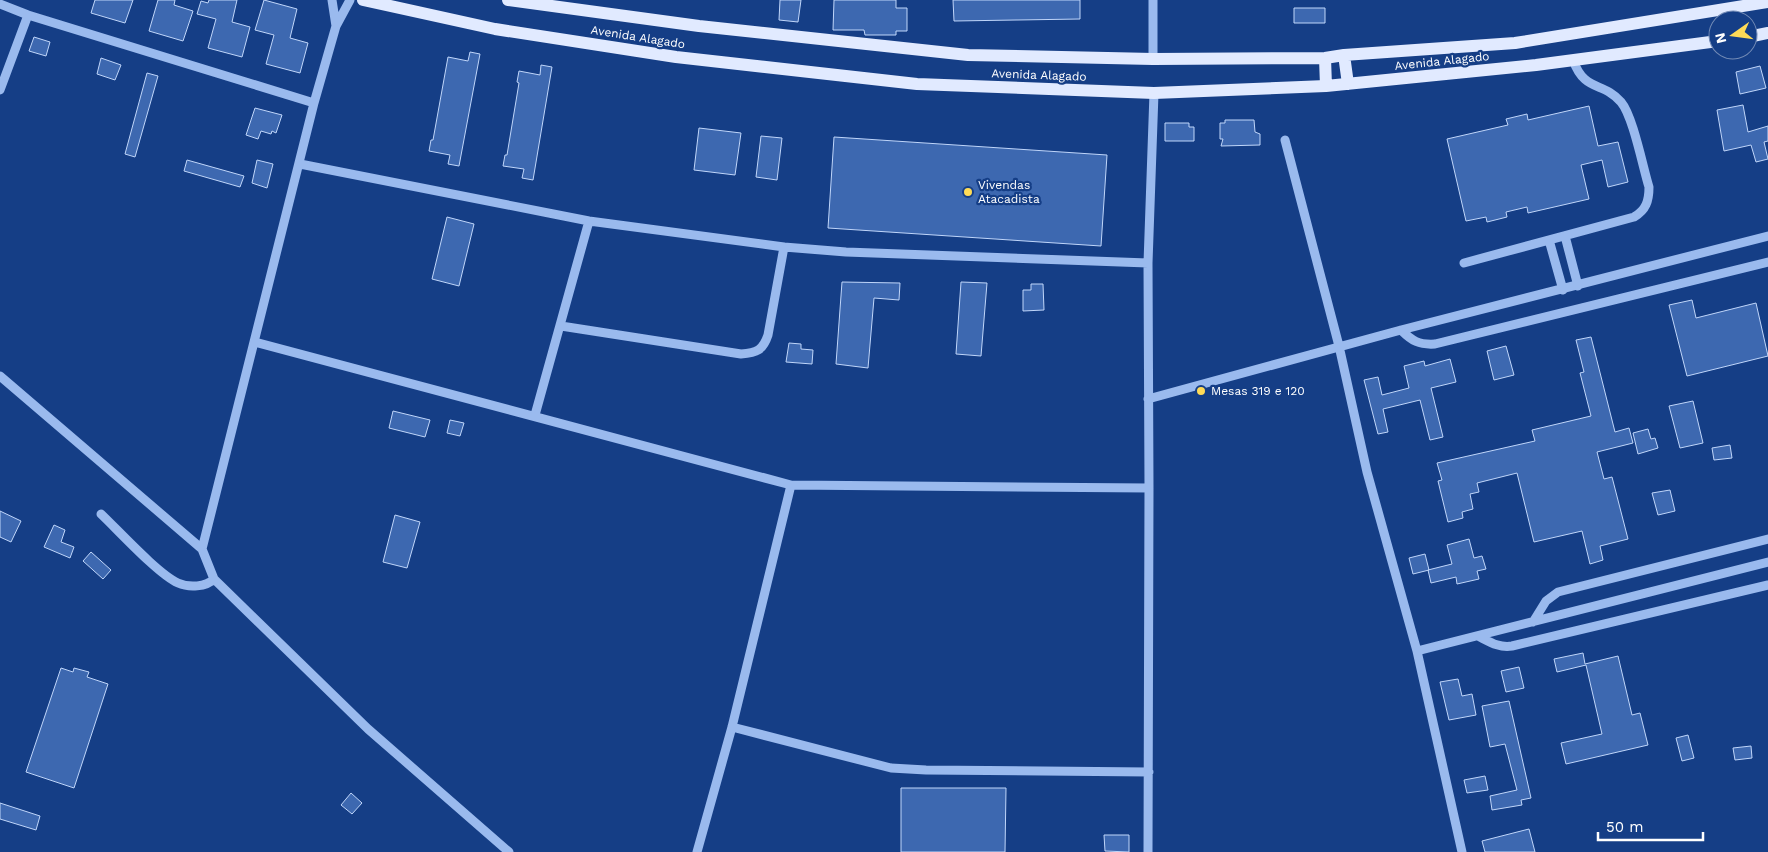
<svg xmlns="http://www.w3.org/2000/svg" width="1768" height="852" font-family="'Work Sans',sans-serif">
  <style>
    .building { fill: #3d68b0; stroke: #c0d6fa }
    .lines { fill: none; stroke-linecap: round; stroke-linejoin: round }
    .minor { stroke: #9abaee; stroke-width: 9 }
    .major { stroke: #e1eaff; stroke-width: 12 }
    .poi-dot { fill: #ffdb57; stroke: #153e86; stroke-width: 2 }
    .labels { text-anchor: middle; stroke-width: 4.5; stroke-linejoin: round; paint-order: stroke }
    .street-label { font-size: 12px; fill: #fff; stroke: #153e86 }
    .poi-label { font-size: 12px; fill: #fff; stroke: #153e86; text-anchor: start }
  </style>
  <rect width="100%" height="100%" fill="#153e86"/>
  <path class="building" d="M 95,0 L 133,0 L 125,23 L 91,13 Z
    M 158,0 L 175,0 L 174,5 L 193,11 L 183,41 L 149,31 Z
    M 209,0 L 237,0 L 232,22 L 250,27 L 242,57 L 208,48 L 216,19 L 197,14 L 201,1 L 208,3 Z
    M 264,0 L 297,9 L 290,38 L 308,43 L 300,73 L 266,64 L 274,35 L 255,30 Z
    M 780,0 L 801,0 L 798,22 L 779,20 Z
    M 834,0 L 896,0 L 896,8 L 907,8 L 907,31 L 896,31 L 896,35 L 865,35 L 864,30 L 833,30 Z
    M 953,0 L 1080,0 L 1080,19 L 954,21 Z
    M 1294,8 L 1325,8 L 1325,23 L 1294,23 Z
    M 34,37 L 50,42 L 46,56 L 29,51 Z
    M 470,52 L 480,54 L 459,166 L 448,164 L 450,155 L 429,151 L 431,140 L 433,140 L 448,57 L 468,61 Z
    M 101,58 L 121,65 L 115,80 L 97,74 Z
    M 541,65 L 552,67 L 533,180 L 522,178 L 524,169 L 503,166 L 505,155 L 507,155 L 519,83 L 517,82 L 519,71 L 540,75 Z
    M 1760,66 L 1766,88 L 1740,94 L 1736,72 Z
    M 147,73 L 158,76 L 135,157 L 125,154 Z
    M 1743,105 L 1748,132 L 1768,126 L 1768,141 L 1764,142 L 1768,159 L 1756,162 L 1751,145 L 1724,151 L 1717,110 Z
    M 1589,106 L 1598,146 L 1618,142 L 1628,182 L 1608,187 L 1602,160 L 1581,165 L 1589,199 L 1528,213 L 1527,207 L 1506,212 L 1507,217 L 1487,222 L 1486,217 L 1466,221 L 1447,139 L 1508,125 L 1506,119 L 1527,114 L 1528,120 Z
    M 255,108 L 282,115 L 276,133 L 272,131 L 271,134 L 261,131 L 258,139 L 246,135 Z
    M 1225,120 L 1254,120 L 1255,132 L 1260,134 L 1260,145 L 1221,146 L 1223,139 L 1220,139 L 1220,123 L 1225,123 Z
    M 1165,123 L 1189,123 L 1189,127 L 1194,127 L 1194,141 L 1165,141 Z
    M 699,128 L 741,133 L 735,175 L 694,170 Z
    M 761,136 L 782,138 L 777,180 L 756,177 Z
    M 834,137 L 1107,155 L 1101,246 L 828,228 Z
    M 187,160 L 244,176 L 240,187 L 184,171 Z
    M 257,160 L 273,164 L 267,188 L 252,183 Z
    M 447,217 L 474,224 L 459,286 L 432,279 Z
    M 842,282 L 900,283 L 899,300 L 874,298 L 868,368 L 836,364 Z
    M 961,282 L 987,283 L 981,356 L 956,354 Z
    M 1031,284 L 1043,284 L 1044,310 L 1023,311 L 1023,290 L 1031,290 Z
    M 1692,300 L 1696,318 L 1756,303 L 1768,356 L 1687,376 L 1669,305 Z
    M 1591,337 L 1615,432 L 1629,428 L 1633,443 L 1597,452 L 1604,479 L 1612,477 L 1628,539 L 1600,546 L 1603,560 L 1590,564 L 1582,531 L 1534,542 L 1517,473 L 1477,483 L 1479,492 L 1470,494 L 1473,509 L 1462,512 L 1463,518 L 1448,522 L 1438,481 L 1442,480 L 1437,463 L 1535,441 L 1532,430 L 1591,416 L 1580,373 L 1584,372 L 1576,340 Z
    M 789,343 L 801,344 L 801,349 L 813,350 L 812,364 L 786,362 Z
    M 1506,346 L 1514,375 L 1494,380 L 1487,351 Z
    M 1450,359 L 1456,382 L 1431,388 L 1443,437 L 1430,440 L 1420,400 L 1383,409 L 1388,432 L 1378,434 L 1364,380 L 1378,377 L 1382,395 L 1409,388 L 1404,366 L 1424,361 L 1425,366 Z
    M 1693,401 L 1703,443 L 1680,448 L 1669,406 Z
    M 393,411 L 430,420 L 425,437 L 389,428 Z
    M 450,420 L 464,423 L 460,436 L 447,433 Z
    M 1648,429 L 1651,439 L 1655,438 L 1658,448 L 1638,454 L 1633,433 Z
    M 1730,445 L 1732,458 L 1714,460 L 1712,448 Z
    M 1670,490 L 1675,511 L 1658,515 L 1652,493 Z
    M 0,511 L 21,521 L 11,542 L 0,537 Z
    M 395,515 L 420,522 L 407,568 L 383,562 Z
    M 54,525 L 65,530 L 61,542 L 74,547 L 70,558 L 44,547 Z
    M 1469,539 L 1474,558 L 1482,556 L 1486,569 L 1477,571 L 1479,579 L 1457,584 L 1456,577 L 1431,583 L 1428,570 L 1452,564 L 1447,545 Z
    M 91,552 L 111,570 L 103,579 L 83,561 Z
    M 1425,554 L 1429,570 L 1413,574 L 1409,558 Z
    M 1583,653 L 1585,664 L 1618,656 L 1632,715 L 1640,713 L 1648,745 L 1566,764 L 1561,743 L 1602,734 L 1586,665 L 1557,672 L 1554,659 Z
    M 1519,667 L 1524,688 L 1506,692 L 1501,671 Z
    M 61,668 L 73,672 L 74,668 L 89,672 L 87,677 L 108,684 L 74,788 L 26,772 Z
    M 1458,679 L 1462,696 L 1472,694 L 1476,715 L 1449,720 L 1440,682 Z
    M 1509,701 L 1531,798 L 1521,800 L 1522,805 L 1492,810 L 1490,796 L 1517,790 L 1505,744 L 1490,747 L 1482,706 Z
    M 1688,735 L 1694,758 L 1682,761 L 1676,738 Z
    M 1751,746 L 1752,758 L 1735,760 L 1733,748 Z
    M 1485,776 L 1488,790 L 1467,793 L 1464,780 Z
    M 901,788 L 1006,788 L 1005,852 L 901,852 Z
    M 351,793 L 362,803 L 352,814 L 341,805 Z
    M 0,803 L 40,816 L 36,830 L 0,819 Z
    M 1529,829 L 1535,852 L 1485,852 L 1482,841 Z
    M 1104,835 L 1129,835 L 1129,852 L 1105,851 Z"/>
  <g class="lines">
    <path class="minor" d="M 332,0 L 336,26
      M 1153,0 L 1153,59
      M 0,4 L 28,15 L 314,103
      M 0,90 L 28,15
      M 1285,140 L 1339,346 L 1367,472 L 1417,651 L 1462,852
      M 300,164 L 589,221 L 784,247 L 846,252 L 1148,263
      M 1565,236 L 1578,286
      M 1549,240 L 1563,290
      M 1464,263 L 1634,217 C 1646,210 1649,201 1649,187 C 1643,168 1633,116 1621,102 C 1603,81 1585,93 1573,60
      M 561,326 L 741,354 C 757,353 763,350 768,335 L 784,247
      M 1401,330 C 1412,341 1419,345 1435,344 L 1768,262
      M 255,342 L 791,485 L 1149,488 L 1148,263 L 1154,93
      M 0,376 L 202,549 L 314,103 L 336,26 L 350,0
      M 1148,399 L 1401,330 L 1768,236
      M 535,415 L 589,221
      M 101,514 C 119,531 158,574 178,583 C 189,588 206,587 214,579 L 202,549
      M 214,579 L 368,729 L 509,852
      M 1533,622 L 1546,601 L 1558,592 L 1768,539
      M 1478,636 C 1490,642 1499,648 1512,646 L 1768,585
      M 1417,651 L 1768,562
      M 732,727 L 891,768 L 926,770 L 1149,772
      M 697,852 L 732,727 L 791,485
      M 1148,852 L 1149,488"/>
    <path class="major" d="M 363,0 L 495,29 L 676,57 L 917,84 L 1154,93 L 1326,86 L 1536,65 L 1718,41
      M 508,0 L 699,26 L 968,55 L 1153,59 L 1325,58 L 1344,55 L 1515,43 L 1768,2
      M 1748,37 L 1768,33
      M 1344,55 L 1348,84
      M 1325,58 L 1326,86"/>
  </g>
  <g class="poi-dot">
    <circle cx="968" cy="192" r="5"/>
    <circle cx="1201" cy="391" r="5"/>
  </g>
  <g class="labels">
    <g class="street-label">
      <text transform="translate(638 37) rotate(9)" y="4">Avenida Alagado</text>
      <text transform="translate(1442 61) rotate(-6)" y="4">Avenida Alagado</text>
      <text transform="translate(1039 75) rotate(2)" y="4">Avenida Alagado</text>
    </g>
    <g class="poi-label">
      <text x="978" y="189">Vivendas<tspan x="978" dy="14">Atacadista</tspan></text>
      <text x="1211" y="395">Mesas 319 e 120</text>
    </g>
  </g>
  <g transform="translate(1733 35) rotate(256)"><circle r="24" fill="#153e86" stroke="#738bb6"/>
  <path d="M0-4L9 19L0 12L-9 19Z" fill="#ffdb57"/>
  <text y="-8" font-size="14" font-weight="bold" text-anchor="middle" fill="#ffffff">N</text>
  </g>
  <path d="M1598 832v8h105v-8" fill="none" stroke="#ffffff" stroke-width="2.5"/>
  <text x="1606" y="832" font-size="15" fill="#ffffff" stroke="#153e86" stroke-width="4" paint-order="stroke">50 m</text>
</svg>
